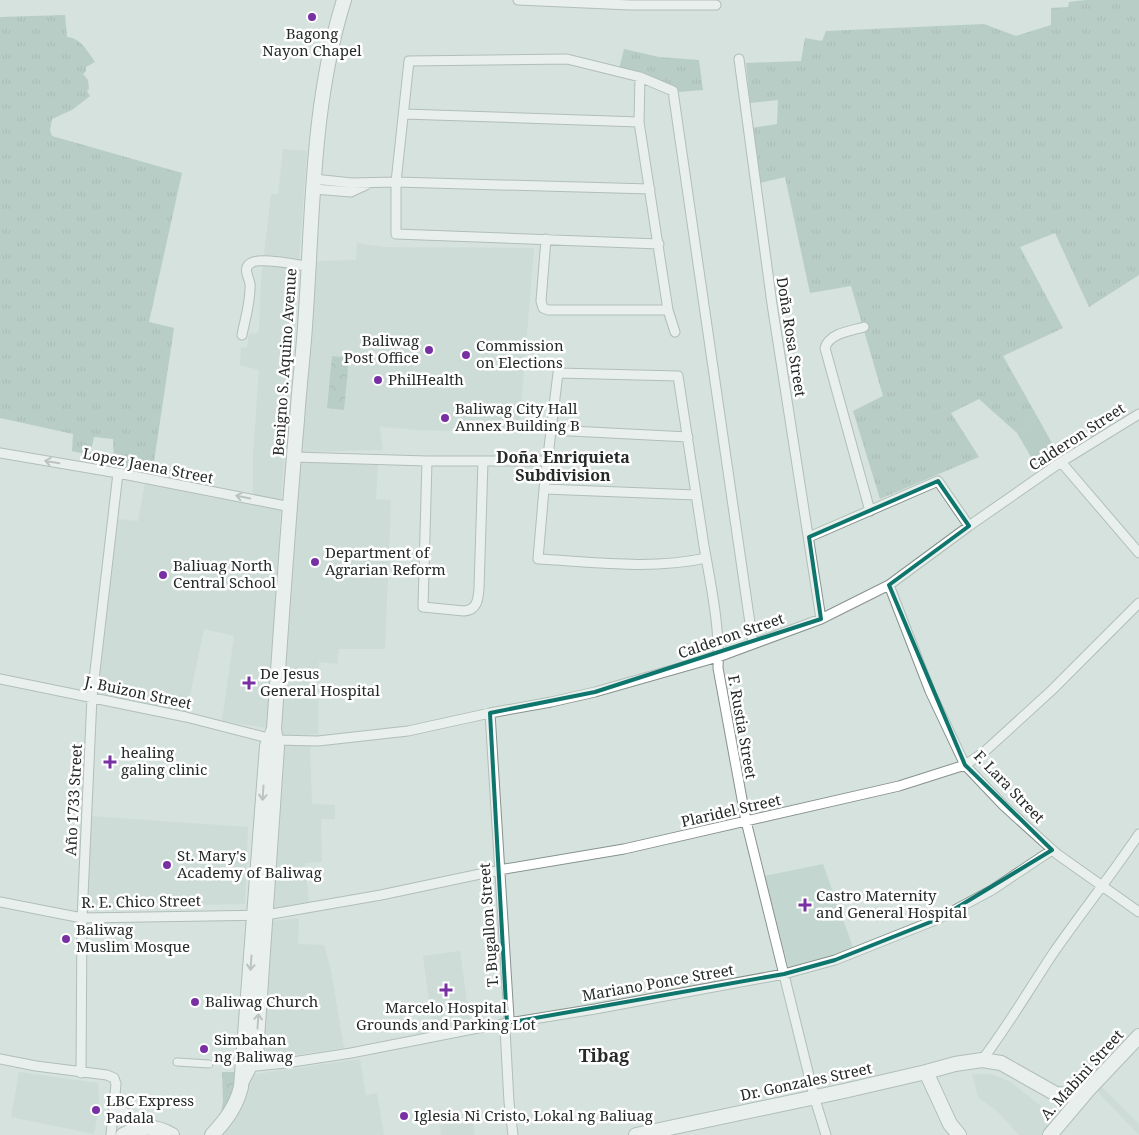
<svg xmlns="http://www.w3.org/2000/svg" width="1139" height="1135" font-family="'Noto Serif',serif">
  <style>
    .built { fill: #c3d6cf }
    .grass { fill: url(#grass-tufts) }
    .park { fill: url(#park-crowns) }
    .pitch { fill: #94b4a8 }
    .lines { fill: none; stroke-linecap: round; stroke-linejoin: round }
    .pedestrian-casing { stroke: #87928d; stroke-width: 9 }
    .minor-casing { stroke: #87928d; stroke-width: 11 }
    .primary-casing { stroke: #87928d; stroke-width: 16 }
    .pedestrian { stroke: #fff; stroke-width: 7 }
    .minor { stroke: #fff; stroke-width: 9 }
    .primary { stroke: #fff; stroke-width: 14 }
    .oneway { stroke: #9d9f9e }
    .marked { fill: none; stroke: #0f766e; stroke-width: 4; stroke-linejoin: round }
    .poi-dot { fill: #7830a3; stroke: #fff; stroke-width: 2 }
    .labels { text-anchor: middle; stroke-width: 5; stroke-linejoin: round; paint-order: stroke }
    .poi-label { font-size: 15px; fill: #252928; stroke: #fff; text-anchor: start }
    .street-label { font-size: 15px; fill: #252928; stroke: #fff }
    .neighbourhood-label { font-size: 16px; font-weight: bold; fill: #252928; stroke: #fff }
    .quarter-label { font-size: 18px; font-weight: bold; fill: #252928; stroke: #fff }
  </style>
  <defs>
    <pattern id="grass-tufts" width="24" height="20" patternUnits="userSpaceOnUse" patternTransform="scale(1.25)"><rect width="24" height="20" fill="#94b4a8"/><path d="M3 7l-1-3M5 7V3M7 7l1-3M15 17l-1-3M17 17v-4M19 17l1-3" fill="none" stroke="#799289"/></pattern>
    <pattern id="park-crowns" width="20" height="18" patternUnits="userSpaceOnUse" patternTransform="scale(1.25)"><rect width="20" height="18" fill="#94b4a8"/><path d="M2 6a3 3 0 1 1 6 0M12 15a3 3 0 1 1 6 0" fill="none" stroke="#799289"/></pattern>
  </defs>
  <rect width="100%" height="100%" fill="#d6e2dd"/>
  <path class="built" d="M 283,149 L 307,151 L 281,501 L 253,496 L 253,454 L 259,370 L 240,365 L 241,348 L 247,347 L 249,333 L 256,334 L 259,329 L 261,280 L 271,194 L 278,194 Z
    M 357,243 L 384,247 L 534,248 L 519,433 L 418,430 L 380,427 L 383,450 L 302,452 L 315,261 L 356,260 Z
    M 300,462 L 378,465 L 376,499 L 391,500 L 385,649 L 339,649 L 337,664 L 319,662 L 318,734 L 281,736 Z
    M 145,483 L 281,509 L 267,728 L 222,721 L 234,636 L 204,629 L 186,715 L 97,695 L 118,519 L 138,521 Z
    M 310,743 L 312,804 L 335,805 L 335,819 L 321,819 L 322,862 L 305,863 L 309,903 L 274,909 L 282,744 Z
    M 89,816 L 248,827 L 245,904 L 88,907 Z
    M 823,864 L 854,950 L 789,968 L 764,876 Z
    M 299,918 L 298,944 L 324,945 L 331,970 L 344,1048 L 259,1060 L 270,921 Z
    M 460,951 L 470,1024 L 433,1031 L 423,956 Z
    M 360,1059 L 366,1095 L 377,1093 L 384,1135 L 223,1135 L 235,1117 L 248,1075 Z
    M 19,1072 L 98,1083 L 99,1104 L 94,1134 L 11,1117 Z
    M 972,1074 L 992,1074 L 1011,1082 L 1057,1119 L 1043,1135 L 1019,1135 L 998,1112 L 978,1097 Z
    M 1101,1086 L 1139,1124 L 1139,1135 L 1097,1091 Z
    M 472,1118 L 475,1135 L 441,1135 L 440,1125 Z"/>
  <path class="grass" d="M 1086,0 L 1139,0 L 1139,275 L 1089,307 L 1055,233 L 1020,247 L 1063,328 L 1003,356 L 1038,418 L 1017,433 L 979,399 L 951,413 L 979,457 L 880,499 L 853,411 L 883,396 L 851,286 L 810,293 L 785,177 L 760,183 L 752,128 L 777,124 L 778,100 L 750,103 L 746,63 L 801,61 L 805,38 L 822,41 L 826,31 L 984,24 L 1016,36 L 1051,25 L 1051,8 L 1068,7 L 1069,2 Z
    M 65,15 L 67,37 C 80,37 89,53 95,62 L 86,67 L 86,71 L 83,74 L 88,80 L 89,89 L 87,91 L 90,96 L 72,110 L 52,119 L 50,130 L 52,136 L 182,173 L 149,322 L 174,328 L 152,475 L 114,467 L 113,439 L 94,437 L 90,455 L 72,451 L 73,434 L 0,418 L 0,17 Z
    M 624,49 L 659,57 L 699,60 L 703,90 L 677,92 L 619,69 Z"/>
  <path class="park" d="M 332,356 L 349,358 L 344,410 L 327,408 Z
    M 222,1072 L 236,1072 L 228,1111 L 220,1119 L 223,1101 Z"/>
  <path class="pitch" d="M 1038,418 L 1057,452 L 1037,467 L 1017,433 Z"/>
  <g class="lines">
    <g class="pedestrian-casing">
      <path id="pedestrian" d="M 177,1062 L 209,1064"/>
    </g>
    <g class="minor-casing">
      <path id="minor" d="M 518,0 L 630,5 L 716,5
        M 739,59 L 772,304 L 821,619
        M 640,77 L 639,122 L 668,310 L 675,332
        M 404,114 L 639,122
        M 314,179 L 352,183 L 396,182 L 650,189
        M 314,189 L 351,192 L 366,185
        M 546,239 L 541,301 L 543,308 L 548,310 L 668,310
        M 659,244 L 396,234 L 396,182 L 409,61 L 567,59 L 640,77 L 673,91 L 753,644
        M 864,327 C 851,331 829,333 825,348 L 870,511
        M 242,335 C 245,319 251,301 250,284 C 249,277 242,268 251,263 C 260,257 296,265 308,266
        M 551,430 L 688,437
        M 0,453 L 118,473 L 291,507
        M 294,457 L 427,461 L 548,461
        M 427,461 L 423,607 L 464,611 C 477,610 478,600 479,589 L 483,461
        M 1061,462 L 1139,553
        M 544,489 L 696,495
        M 809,537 L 938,481 L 969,526
        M 706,558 C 653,570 592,562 538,559 L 544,489 L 558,373 L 678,376 C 687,432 695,489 704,546 C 711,586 720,627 718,668 L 746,821 L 814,1096 L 826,1135
        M 889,585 L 930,691 L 965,765 L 1003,805 L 1057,854 L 1139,912
        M 0,679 L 186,717 L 276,740 L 318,741 L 408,731 L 490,713 L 551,702 L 595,692 L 718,657 L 821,619 L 889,585 L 969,526 L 1061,462 L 1139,414
        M 490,713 L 509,1018 L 505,1029 L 509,1102 L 513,1135
        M 0,902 L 82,918 L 266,915 L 381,895 L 499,870 L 624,849 L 899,786 L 965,765 L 983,753 L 1052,690 L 1139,603
        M 0,1059 L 36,1066 L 107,1075 L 114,1078 L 116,1084 L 111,1135
        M 982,1060 C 1008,1026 1030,988 1054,952 C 1082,912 1112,874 1139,834
        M 245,1067 L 286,1063 L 351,1053 L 478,1028 L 595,1009 L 784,974 L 835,960 L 938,919 L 992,890 L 1052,850
        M 81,1073 L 82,918 L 92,697 L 118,473
        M 114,1102 L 134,1121 L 146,1127"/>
    </g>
    <g class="primary-casing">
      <path id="primary" d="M 926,1072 L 950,1124 L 959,1135
        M 242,1081 L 256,1054 L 277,747 L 274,729 C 281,626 288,523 297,420 C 299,388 303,357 305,326 C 313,216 311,105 344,0
        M 123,1135 C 139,1126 156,1125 172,1135
        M 212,1135 C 226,1120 236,1107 241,1087 L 267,746 L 274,729
        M 636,1135 L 844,1091 L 926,1072 L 955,1064 L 982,1060 L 1001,1063 L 1056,1094 L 1073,1095 L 1088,1090
        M 1050,1135 L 1088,1090 L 1139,1036"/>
    </g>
    <use href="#pedestrian" class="pedestrian"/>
    <use href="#minor" class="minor"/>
    <use href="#primary" class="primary"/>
  </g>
  <defs><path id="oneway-shaft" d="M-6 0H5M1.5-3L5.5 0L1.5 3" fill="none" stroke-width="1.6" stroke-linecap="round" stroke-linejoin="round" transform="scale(1.25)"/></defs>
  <g class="oneway">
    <use href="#oneway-shaft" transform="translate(52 462) rotate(-170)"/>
    <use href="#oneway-shaft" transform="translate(243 497) rotate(-169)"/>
    <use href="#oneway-shaft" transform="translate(263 793) rotate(94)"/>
    <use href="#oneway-shaft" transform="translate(251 963) rotate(94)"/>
    <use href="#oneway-shaft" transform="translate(258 1021) rotate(-86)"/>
  </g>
  <path d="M0 0H1139V1135H0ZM 938,481 L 969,526 L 889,585 L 965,765 L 1052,850 L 938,919 L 835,960 L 784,974 L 507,1023 L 490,713 L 595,692 L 821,619 L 809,537 Z" fill="#d6e2dd" fill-opacity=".55" fill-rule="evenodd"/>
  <path class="marked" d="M 938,481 L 969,526 L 889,585 L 965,765 L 1052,850 L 938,919 L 835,960 L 784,974 L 507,1023 L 490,713 L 595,692 L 821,619 L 809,537 Z"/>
  <g class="poi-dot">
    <circle cx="312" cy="17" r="5"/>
    <circle cx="429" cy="350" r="5"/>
    <circle cx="466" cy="355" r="5"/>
    <circle cx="378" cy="380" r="5"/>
    <circle cx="445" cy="418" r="5"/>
    <circle cx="315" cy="562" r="5"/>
    <circle cx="163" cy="575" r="5"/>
    <path d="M246.5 675.5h5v5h5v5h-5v5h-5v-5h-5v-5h5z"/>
    <path d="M107.5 754.5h5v5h5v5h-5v5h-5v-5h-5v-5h5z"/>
    <circle cx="167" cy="865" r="5"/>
    <path d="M802.5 897.5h5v5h5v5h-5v5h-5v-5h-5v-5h5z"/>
    <circle cx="66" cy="939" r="5"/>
    <path d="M443.5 982.5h5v5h5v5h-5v5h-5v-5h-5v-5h5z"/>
    <circle cx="195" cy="1002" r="5"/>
    <circle cx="204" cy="1049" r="5"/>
    <circle cx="96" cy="1110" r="5"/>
    <circle cx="404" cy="1116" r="5"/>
  </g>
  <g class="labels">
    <g class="poi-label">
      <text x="312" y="39" text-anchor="middle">Bagong<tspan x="312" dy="17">Nayon Chapel</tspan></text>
      <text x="419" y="346" text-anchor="end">Baliwag<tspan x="419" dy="17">Post Office</tspan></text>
      <text x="476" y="351">Commission<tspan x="476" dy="17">on Elections</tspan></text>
      <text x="388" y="385">PhilHealth</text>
      <text x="455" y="414">Baliwag City Hall<tspan x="455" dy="17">Annex Building B</tspan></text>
      <text x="325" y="558">Department of<tspan x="325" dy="17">Agrarian Reform</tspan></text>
      <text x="173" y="571">Baliuag North<tspan x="173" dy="17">Central School</tspan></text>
      <text x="260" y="679">De Jesus<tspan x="260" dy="17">General Hospital</tspan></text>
      <text x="121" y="758">healing<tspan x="121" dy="17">galing clinic</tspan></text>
      <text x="177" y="861">St. Mary's<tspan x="177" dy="17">Academy of Baliwag</tspan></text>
      <text x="816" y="901">Castro Maternity<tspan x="816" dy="17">and General Hospital</tspan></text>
      <text x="76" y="935">Baliwag<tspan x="76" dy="17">Muslim Mosque</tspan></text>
      <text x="205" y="1007">Baliwag Church</text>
      <text x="446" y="1013" text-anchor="middle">Marcelo Hospital<tspan x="446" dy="17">Grounds and Parking Lot</tspan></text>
      <text x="214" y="1045">Simbahan<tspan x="214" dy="17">ng Baliwag</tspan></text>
      <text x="106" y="1106">LBC Express<tspan x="106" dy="17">Padala</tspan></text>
      <text x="414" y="1121">Iglesia Ni Cristo, Lokal ng Baliuag</text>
    </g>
    <g class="street-label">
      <text transform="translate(791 337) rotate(81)" y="5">Doña Rosa Street</text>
      <text transform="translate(285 362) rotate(-86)" y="5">Benigno S. Aquino Avenue</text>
      <text transform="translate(1077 437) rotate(-33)" y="5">Calderon Street</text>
      <text transform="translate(148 466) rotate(11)" y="5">Lopez Jaena Street</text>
      <text transform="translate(731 636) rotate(-19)" y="5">Calderon Street</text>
      <text transform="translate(138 693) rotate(12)" y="5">J. Buizon Street</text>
      <text transform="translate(742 727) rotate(80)" y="5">F. Rustia Street</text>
      <text transform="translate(1009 787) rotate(46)" y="5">F. Lara Street</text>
      <text transform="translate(74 800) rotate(-87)" y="5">Año 1733 Street</text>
      <text transform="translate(731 811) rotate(-13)" y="5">Plaridel Street</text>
      <text transform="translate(141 902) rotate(-1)" y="5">R. E. Chico Street</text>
      <text transform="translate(489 925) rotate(-94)" y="5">T. Bugallon Street</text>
      <text transform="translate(658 983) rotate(-10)" y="5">Mariano Ponce Street</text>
      <text transform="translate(1082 1075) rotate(-48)" y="5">A. Mabini Street</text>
      <text transform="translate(806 1082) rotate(-12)" y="5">Dr. Gonzales Street</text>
    </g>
    <g class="neighbourhood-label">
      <text x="563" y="463">Doña Enriquieta<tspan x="563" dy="18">Subdivision</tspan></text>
    </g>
    <g class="quarter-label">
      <text x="604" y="1062">Tibag</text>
    </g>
  </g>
</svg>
